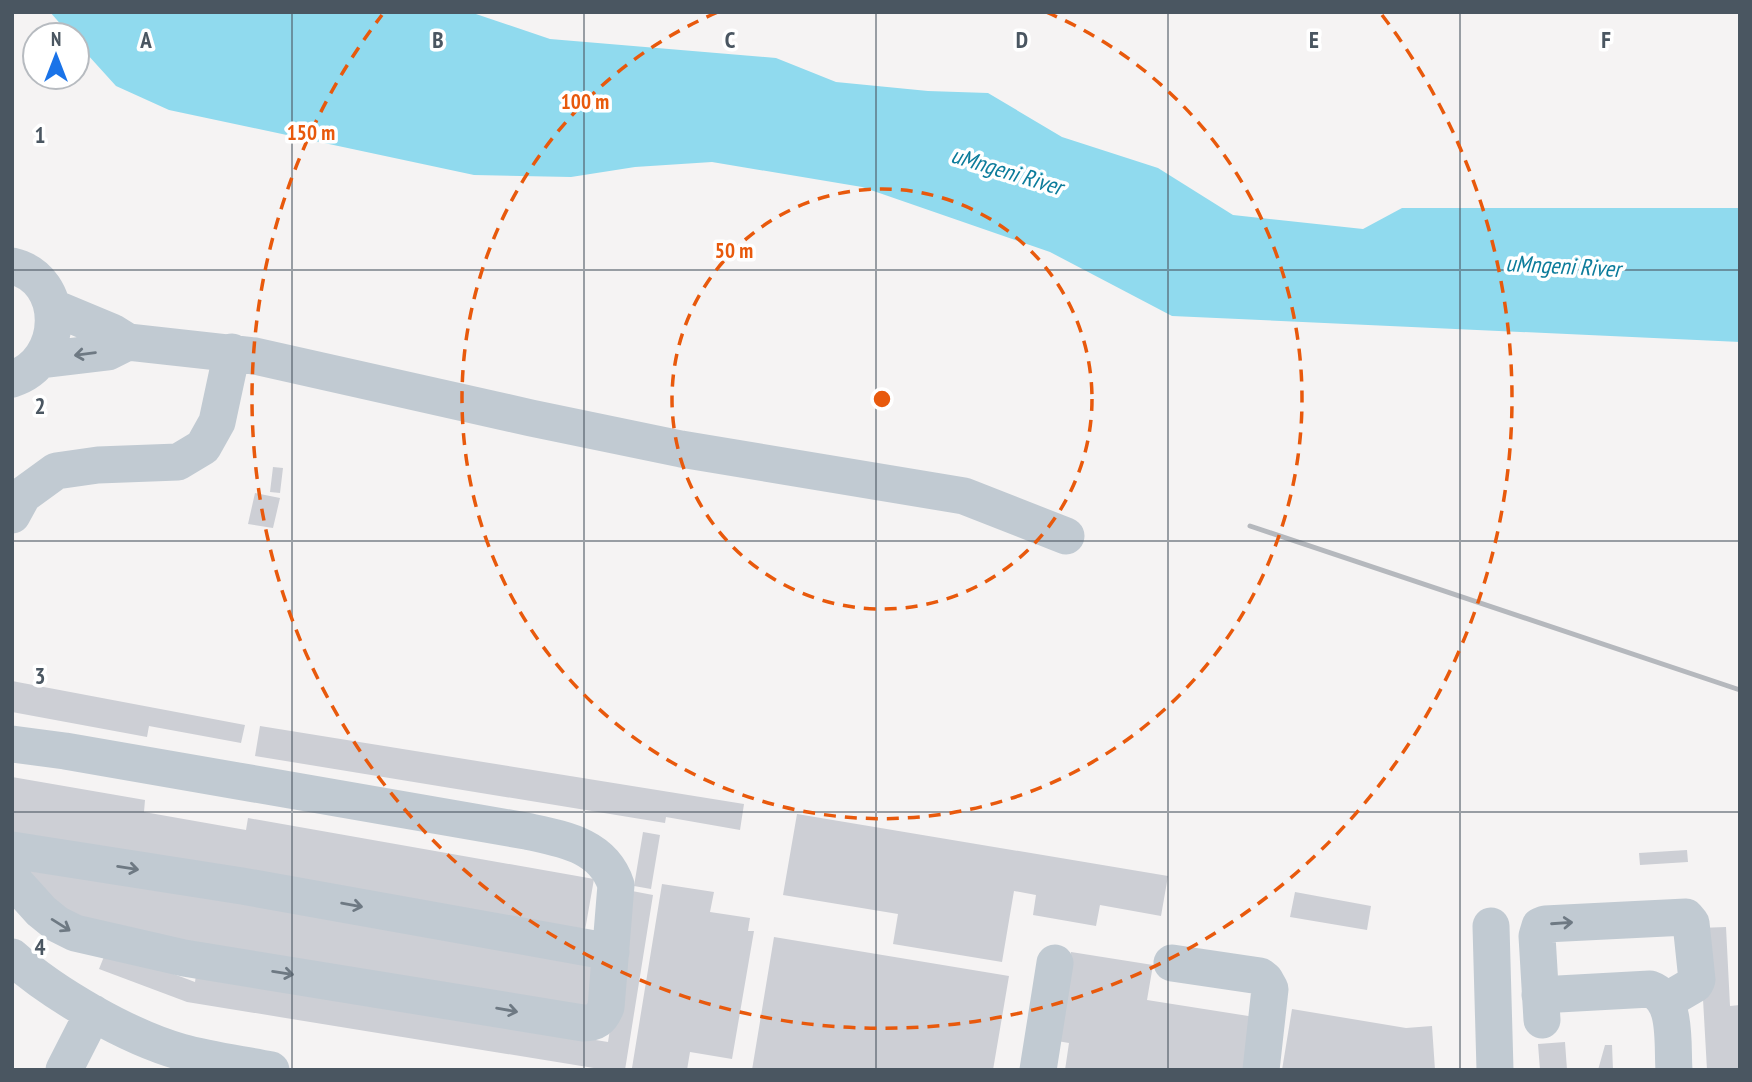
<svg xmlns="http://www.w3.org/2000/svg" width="1752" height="1082" font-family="'PT Sans Narrow',sans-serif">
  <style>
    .water { fill: #90daee }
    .building { fill: #cdcfd5 }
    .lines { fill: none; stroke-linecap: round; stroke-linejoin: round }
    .minor { stroke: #c1cad2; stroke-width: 37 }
    .rail { stroke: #b5b8bd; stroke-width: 5 }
    .oneway { stroke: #6e7983 }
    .grid { fill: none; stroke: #4a5661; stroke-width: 2; stroke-opacity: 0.55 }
    .ring { fill: none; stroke: #e8590c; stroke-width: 3.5; stroke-dasharray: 12 9 }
    .labels { text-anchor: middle; stroke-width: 7; stroke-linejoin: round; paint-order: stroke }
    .water-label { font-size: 23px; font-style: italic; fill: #0c7c9b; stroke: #fff }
    .grid-label { font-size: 23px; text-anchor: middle; font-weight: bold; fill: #4a5661; stroke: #fff; stroke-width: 7; stroke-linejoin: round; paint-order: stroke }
    .centre { fill: #e8590c; stroke: #fff; stroke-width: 3.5 }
    .ring-label { font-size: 21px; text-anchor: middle; font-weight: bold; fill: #e8590c; stroke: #fff; stroke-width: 7; stroke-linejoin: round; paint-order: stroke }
  </style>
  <rect width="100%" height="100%" fill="#f5f3f3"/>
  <path class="water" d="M 50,12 L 470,12 L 550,39 L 776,58 L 836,82 L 928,91 L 988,93 L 1062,137 L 1158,168 L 1233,215 L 1363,229 L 1402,208 L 1740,208 L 1740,342 L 1172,316 L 1050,252 L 862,187 L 712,162 L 635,167 L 571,177 L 474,175 L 169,110 L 116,86 L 77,43 L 77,35 L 70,35 Z"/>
  <path class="building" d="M 273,467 L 283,468 L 280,493 L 270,492 Z
    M 255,493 L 280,498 L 273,528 L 248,524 Z
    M 12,681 L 245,725 L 241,743 L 149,726 L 147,737 L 12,712 Z
    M 260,726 L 744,804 L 740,830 L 666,817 L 665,823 L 255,756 Z
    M 12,777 L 145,800 L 144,812 L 246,830 L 248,818 L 594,879 L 584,936 L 12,835 Z
    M 797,814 L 1168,876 L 1161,916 L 1100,905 L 1096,926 L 1033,915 L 1036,895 L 1014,891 L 1002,962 L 893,944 L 898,914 L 783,895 Z
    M 643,832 L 660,835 L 651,889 L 634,886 Z
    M 1687,850 L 1688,862 L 1640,865 L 1639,853 Z
    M 18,859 L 599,961 L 589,1017 L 71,926 Z
    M 662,884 L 714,892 L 710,912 L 750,918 L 748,931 L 754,931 L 732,1059 L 690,1052 L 687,1070 L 632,1068 Z
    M 632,891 L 653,895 L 625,1070 L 606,1070 L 187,1002 L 99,969 L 107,949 L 195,982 L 196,975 L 608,1042 Z
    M 1295,892 L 1371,906 L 1367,930 L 1290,917 Z
    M 1726,927 L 1730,1006 L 1740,1005 L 1740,1070 L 1707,1070 L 1699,928 Z
    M 774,937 L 1009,976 L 993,1070 L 752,1070 Z
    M 1071,952 L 1153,965 L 1147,1000 L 1261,1018 L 1252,1070 L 1065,1070 L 1069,1043 L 1057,1041 Z
    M 1292,1009 L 1406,1028 L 1432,1026 L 1435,1070 L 1282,1070 Z
    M 1565,1042 L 1567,1070 L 1540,1070 L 1538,1044 Z
    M 1605,1045 L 1612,1045 L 1613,1070 L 1598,1070 Z"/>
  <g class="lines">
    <path class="minor" d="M 12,266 C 68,279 66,362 12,379
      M 52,307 L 112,332 L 128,342 L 255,356 L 531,418 L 681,449 L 964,496 L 1066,536
      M 41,360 L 108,352 L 128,342
      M 12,515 L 23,495 L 56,471 L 98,465 L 178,462 L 203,447 L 217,422 L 232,352
      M 12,744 L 65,751 L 526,831 C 563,839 603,845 616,885 L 606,1007 C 601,1019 596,1023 583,1023 L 184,958 L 75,933 L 57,924 L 41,911 L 12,879
      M 12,850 L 242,886 L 611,952
      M 1491,926 L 1495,1070
      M 12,957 C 53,994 128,1037 181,1052 C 210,1060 241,1064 271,1070
      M 1172,963 L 1260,976 L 1265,980 L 1270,989 L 1261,1070
      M 1540,995 L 1650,989 C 1678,999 1672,1044 1674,1070
      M 1542,1020 L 1537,936 L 1540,926 L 1545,924 L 1686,917 L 1691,923 L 1697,980 L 1695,984 L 1666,1001
      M 64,1070 L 93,1013
      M 1038,1070 L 1055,963"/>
    <path class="rail" d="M 1250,526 L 1740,690"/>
  </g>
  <defs><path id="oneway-shaft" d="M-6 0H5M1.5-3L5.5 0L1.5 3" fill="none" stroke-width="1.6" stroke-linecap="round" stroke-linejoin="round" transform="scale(1.75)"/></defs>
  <g class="oneway">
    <use href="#oneway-shaft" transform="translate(85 354) rotate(173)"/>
    <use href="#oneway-shaft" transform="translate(128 868) rotate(9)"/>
    <use href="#oneway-shaft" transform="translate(352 905) rotate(10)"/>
    <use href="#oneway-shaft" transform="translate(1562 923) rotate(-4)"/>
    <use href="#oneway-shaft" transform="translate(61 925) rotate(32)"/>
    <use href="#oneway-shaft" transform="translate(283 973) rotate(9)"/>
    <use href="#oneway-shaft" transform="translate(507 1010) rotate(10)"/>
  </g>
  <path class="grid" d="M 292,12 L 292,1070M 584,12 L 584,1070M 876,12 L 876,1070M 1168,12 L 1168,1070M 1460,12 L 1460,1070M 12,270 L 1740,270M 12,541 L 1740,541M 12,812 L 1740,812"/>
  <g class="ring">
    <circle cx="882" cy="399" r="210"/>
    <path d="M1046 12A420 420 0 1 1 718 12"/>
    <path d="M1382 15A630 630 0 1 1 382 15"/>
  </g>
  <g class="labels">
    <g class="water-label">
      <text transform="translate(1007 171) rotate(17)" y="8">uMngeni River</text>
      <text transform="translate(1563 266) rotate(3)" y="8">uMngeni River</text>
    </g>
  </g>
  <g class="grid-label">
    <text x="146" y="48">A</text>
    <text x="438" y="48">B</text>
    <text x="730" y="48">C</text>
    <text x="1022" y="48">D</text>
    <text x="1314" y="48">E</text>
    <text x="1606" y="48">F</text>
    <text x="40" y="143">1</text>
    <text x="40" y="414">2</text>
    <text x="40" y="684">3</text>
    <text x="40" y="955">4</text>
  </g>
  <circle cx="882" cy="399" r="10" class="centre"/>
  <g class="ring-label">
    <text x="585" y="109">100 m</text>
    <text x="311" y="140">150 m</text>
    <text x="734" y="258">50 m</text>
  </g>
  <rect width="1752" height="1082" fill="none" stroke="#4a5661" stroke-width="28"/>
  <g transform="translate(56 56)"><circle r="33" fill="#ffffff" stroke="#b7bbc0" stroke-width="2"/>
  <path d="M0-5L12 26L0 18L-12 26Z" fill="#1a73e8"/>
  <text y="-10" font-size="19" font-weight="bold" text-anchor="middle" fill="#4a5661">N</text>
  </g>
</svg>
